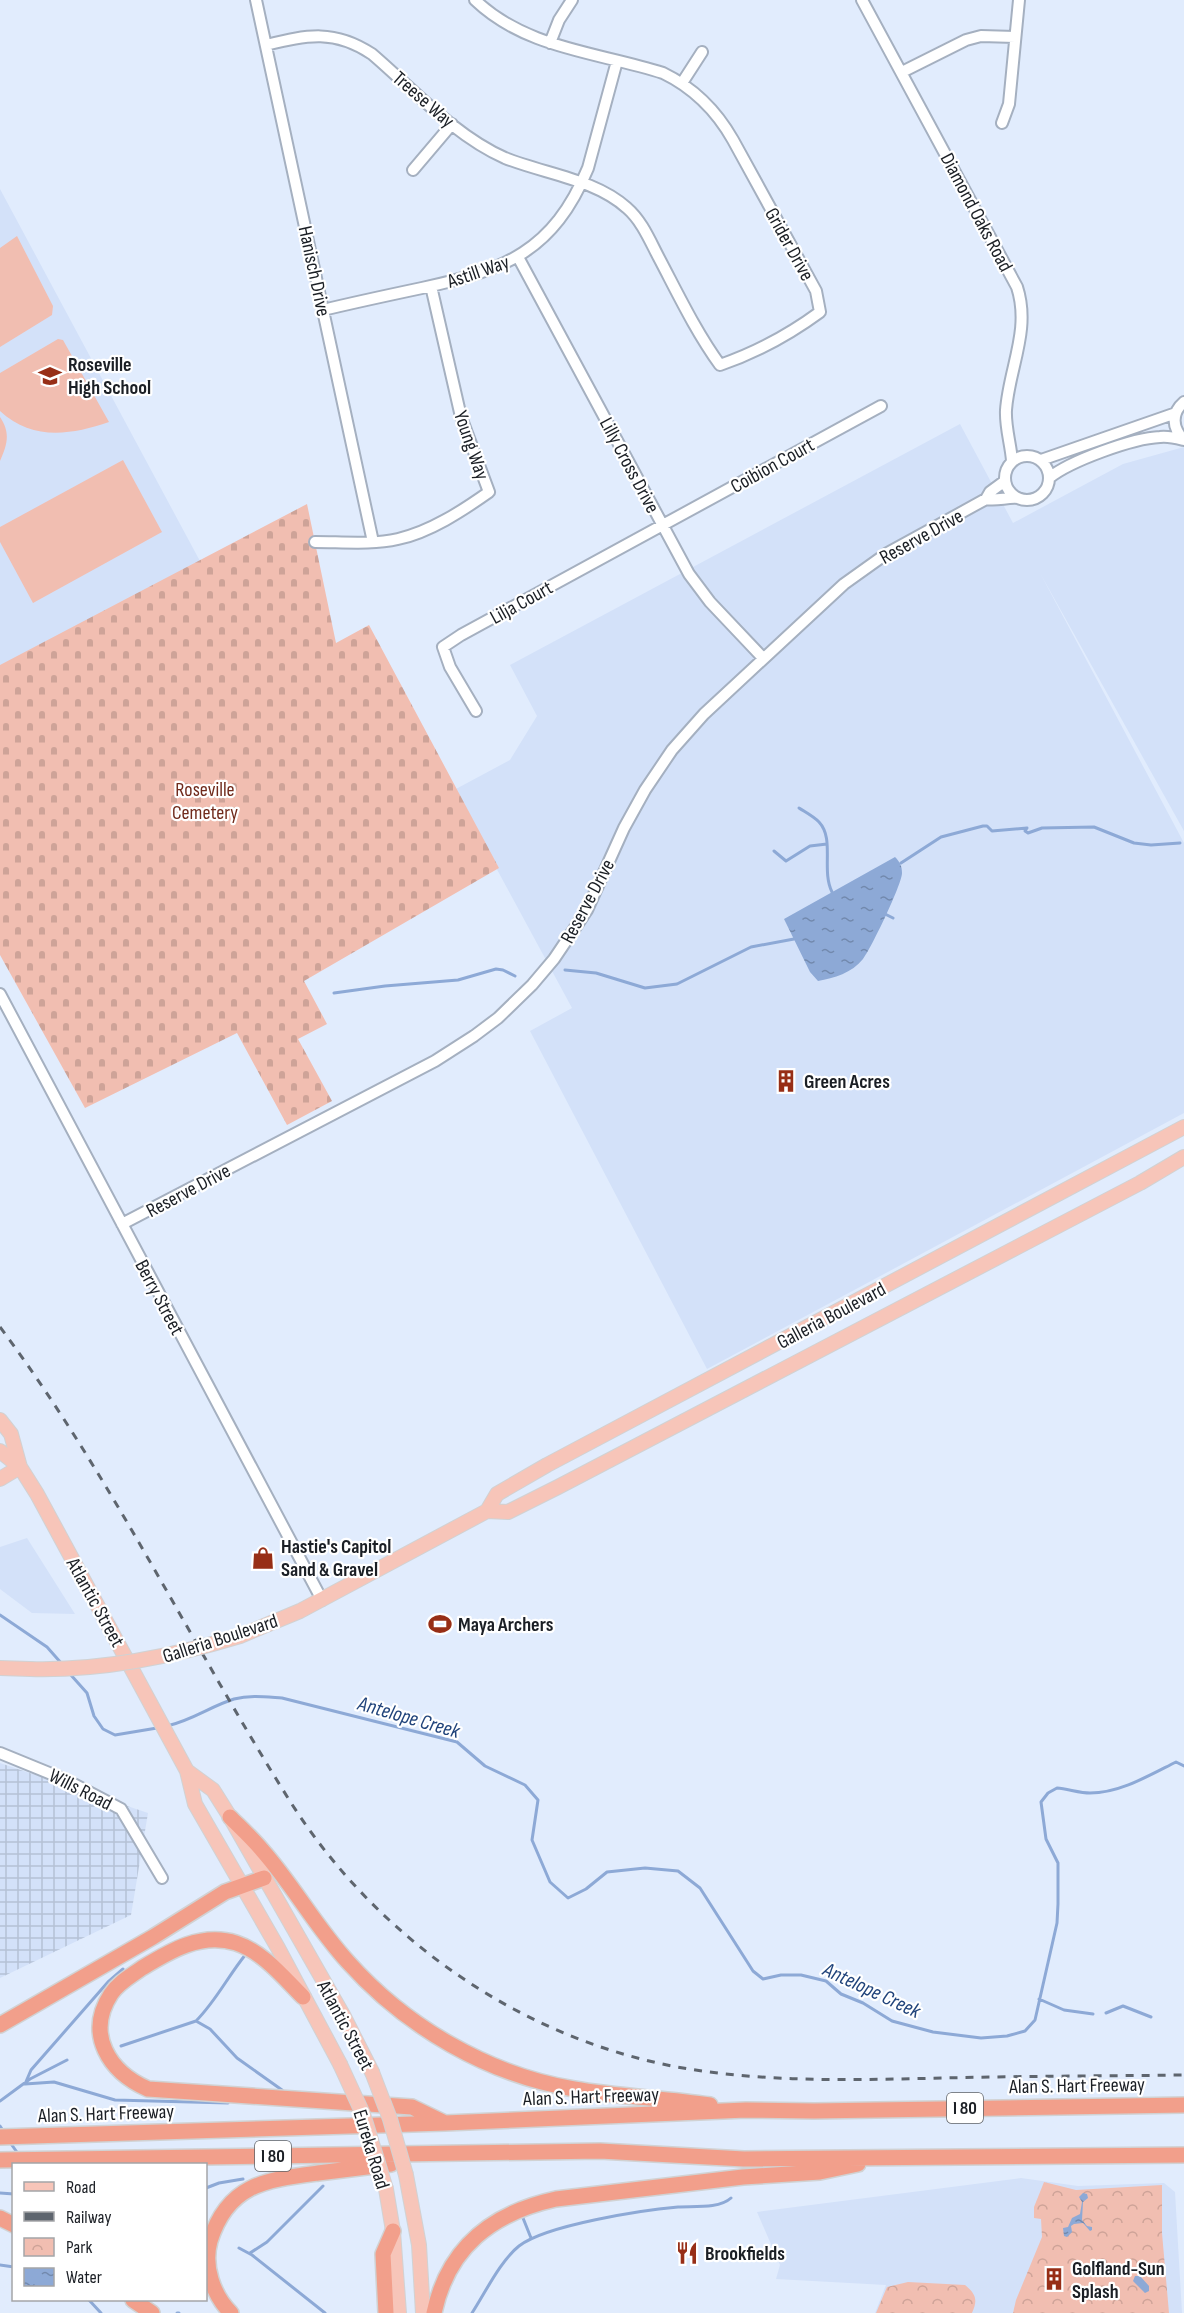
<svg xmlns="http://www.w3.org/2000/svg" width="1184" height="2313" font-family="'Sofia Sans Condensed',sans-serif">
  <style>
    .built { fill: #d3e1f9 }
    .industrial { fill: url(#industrial-grid) }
    .cemetery { fill: url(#cemetery-stones) }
    .park { fill: url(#park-crowns) }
    .pitch { fill: #f1beb1 }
    .water { fill: url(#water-ripples) }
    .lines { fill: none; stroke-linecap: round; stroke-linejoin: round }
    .stream { stroke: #8da9d6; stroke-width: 3 }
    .minor-casing { stroke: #a5b0c0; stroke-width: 14 }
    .major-casing { stroke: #d1d2d3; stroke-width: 16 }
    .highway-casing { stroke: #d1d2d3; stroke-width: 18 }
    .minor { stroke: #fff; stroke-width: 10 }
    .major { stroke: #f7c5b9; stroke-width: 14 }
    .highway { stroke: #f29f8b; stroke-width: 15 }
    .rail { stroke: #5e656e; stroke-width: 3; stroke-dasharray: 8 8; stroke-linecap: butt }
    .major-bridge-casing { stroke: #d1d2d3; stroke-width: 16; stroke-linecap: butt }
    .major-bridge { stroke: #f7c5b9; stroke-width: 14 }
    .labels { text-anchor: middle; stroke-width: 4.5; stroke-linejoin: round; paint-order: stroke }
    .shield { fill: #fff; stroke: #5f6266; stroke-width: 1.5 }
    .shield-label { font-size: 18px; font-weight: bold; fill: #1b1f25 }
    .street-label { font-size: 20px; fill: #1b1f25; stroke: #fff }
    .poi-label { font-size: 20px; font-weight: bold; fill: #1b1f25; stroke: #fff; text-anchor: start }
    .park-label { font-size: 20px; fill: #702a1b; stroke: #fff }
    .water-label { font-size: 21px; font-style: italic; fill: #21447b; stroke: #fff }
  </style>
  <defs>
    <pattern id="industrial-grid" width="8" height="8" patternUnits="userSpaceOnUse" patternTransform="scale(1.5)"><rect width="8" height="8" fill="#d3e1f9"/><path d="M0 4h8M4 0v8" fill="none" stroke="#b5c1d5"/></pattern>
    <pattern id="cemetery-stones" width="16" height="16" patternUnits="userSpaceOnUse" patternTransform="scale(1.5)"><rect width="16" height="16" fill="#f1beb1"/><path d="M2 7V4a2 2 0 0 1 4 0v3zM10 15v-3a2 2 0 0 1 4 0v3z" fill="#cea398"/></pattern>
    <pattern id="park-crowns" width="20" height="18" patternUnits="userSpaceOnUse" patternTransform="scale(1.5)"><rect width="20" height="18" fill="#f1beb1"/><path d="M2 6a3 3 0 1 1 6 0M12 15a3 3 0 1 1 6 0" fill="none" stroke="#cea398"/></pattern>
    <pattern id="water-ripples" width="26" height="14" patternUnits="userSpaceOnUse" patternTransform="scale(1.5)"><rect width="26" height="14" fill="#8da9d6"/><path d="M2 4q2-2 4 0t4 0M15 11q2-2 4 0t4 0" fill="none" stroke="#7289ad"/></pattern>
  </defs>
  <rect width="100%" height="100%" fill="#e1ecfd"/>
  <path class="built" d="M 0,189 L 201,563 L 0,666 Z
    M 960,424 L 1013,523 L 1123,464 L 1184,447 L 1184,831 L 1040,573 L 1184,843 L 1184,1113 L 707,1369 L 530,1031 L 572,1008 L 454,790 L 510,760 L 537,716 L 510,665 Z
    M 27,1538 L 75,1614 L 32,1613 L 0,1589 L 0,1547 Z
    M 1021,2178 L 1078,2186 L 1164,2183 L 1175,2192 L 1182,2313 L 875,2313 L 886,2285 L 776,2279 L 780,2265 L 757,2212 Z"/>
  <path class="industrial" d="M 0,1763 L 148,1813 L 131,1915 L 0,1978 Z"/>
  <path class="cemetery" d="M 307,504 L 336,643 L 369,625 L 499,868 L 304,981 L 327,1024 L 298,1039 L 332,1101 L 287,1125 L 237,1033 L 85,1108 L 0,955 L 0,665 Z"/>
  <path class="park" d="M 1044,2182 L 1076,2190 L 1162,2185 L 1162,2233 L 1169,2313 L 1013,2313 L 1016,2300 L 1042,2237 L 1041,2219 L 1034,2218 L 1034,2207 Z
    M 908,2282 L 965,2285 C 976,2294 978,2300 972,2313 L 876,2313 L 887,2287 Z"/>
  <path class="pitch" d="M 17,236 L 53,306 L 52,315 L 0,347 L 0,248 Z
    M 58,339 L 63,340 L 109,422 C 71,435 32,441 0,411 L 0,373 Z
    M 0,417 C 11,433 7,445 0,461 Z
    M 123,460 L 162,532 L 33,603 L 0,542 L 0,527 Z"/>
  <path class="water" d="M 895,857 C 900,862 902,866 902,873 C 902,884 871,949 863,959 C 852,973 834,978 818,981 L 810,972 L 784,919 Z
    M 1083,2193 L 1087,2194 L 1088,2198 L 1083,2202 L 1082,2220 L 1087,2226 L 1092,2227 L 1092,2230 L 1090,2231 L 1083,2223 L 1074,2224 L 1071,2226 L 1072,2232 L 1067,2237 L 1064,2236 L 1063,2228 L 1068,2227 L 1072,2218 L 1080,2214 L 1082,2202 L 1079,2197 Z
    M 1135,2276 L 1140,2276 L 1149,2286 L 1149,2291 L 1145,2293 L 1133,2281 Z"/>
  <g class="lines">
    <path class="stream" d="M 799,808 C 805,812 813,816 819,822 C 835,839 821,870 832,892
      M 774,851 L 786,861 L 810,846 L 827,844
      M 901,863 L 941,837 L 983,826 L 987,826 L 992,831 L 1027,828 L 1025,831 L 1028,833 L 1042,828 L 1094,827 L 1134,843 L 1151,845 L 1180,843
      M 885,914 L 893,918
      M 565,970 L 596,973 L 645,988 L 677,984 L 751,947 L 794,939
      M 334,993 L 385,986 L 458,980 L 496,969 L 503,970 L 515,976
      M 0,1615 L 47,1647 L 62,1664
      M 70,1674 L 87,1693 L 94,1716 L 103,1729 L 115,1735 L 157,1728
      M 167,1726 C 193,1720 211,1706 234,1699 C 250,1695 266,1697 282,1698 L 457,1742 L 485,1766 L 525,1785 L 538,1800 L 532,1840 L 550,1882 L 568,1898 L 586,1889 L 607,1872 L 645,1868 L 678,1871 L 700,1888 L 753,1971 L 763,1979 L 781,1975 L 801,1975 L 826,1981 L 841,1994 L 863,2003 L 892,2021 L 933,2032 L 981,2038 L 1007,2036 L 1025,2031 L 1035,2020 L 1057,1923 L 1058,1904 L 1058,1863 L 1046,1839 L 1041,1802 L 1048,1793 L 1057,1788 C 1068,1789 1080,1793 1090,1793 C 1120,1793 1150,1775 1176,1762 L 1184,1766
      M 123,1969 L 108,1982 L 31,2070 L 25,2084 L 54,2082 L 115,2100 L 228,2103
      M 1039,1999 L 1064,2010 L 1093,2014
      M 1106,2013 L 1123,2006 L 1151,2017
      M 196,2021 C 216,2001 228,1976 246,1954
      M 121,2046 L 196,2021 L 210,2029 L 237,2058 L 282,2090
      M 0,2101 L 30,2079 L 67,2060
      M 0,2126 L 4,2132
      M 9,2141 L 19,2155
      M 206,2188 L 219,2183 L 243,2179
      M 0,2193 L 14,2194
      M 523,2218 L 531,2238
      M 239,2248 L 252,2255 L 325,2313
      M 250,2253 L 267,2242 L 323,2186
      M 0,2265 L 14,2267
      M 89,2300 L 101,2313
      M 177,2313 L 179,2313
      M 472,2313 C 485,2293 501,2260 519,2246 C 546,2225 643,2210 678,2207 C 694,2206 719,2209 731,2198"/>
    <g class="minor-casing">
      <path id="minor" d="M 256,0 L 373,542
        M 862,0 L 1017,287 C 1031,330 1009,368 1006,410 C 1005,427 1011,445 1012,461
        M 550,43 L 559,20 L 572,0
        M 266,45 C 308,35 334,29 372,54 C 414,90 455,136 505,158 C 545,174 595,179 627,208 C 642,221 650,241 659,258 C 678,294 696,332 720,365 C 755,353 790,334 820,312 L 816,291 L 733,140 C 716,110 694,88 663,73 C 598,52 526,49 475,0
        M 902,72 L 966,40 L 981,36 L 1015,37
        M 682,83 L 702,52
        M 1002,123 L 1009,104 L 1019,0
        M 413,170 L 452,124
        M 518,257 L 689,574 L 710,602 L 763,658
        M 323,310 C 356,302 389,295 422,288 C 505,270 553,252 588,168 L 617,61
        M 1184,402 C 1171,413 1172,428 1184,440
        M1005 478a22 22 0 1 1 44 0a22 22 0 1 1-44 0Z
        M 1041,460 L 1176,413
        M 1049,478 C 1070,461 1133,438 1160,437 C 1169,436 1176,438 1184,440
        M 986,499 C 997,501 1007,497 1018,498
        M 315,542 C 342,542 372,545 398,539 C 430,532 462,511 489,492 L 461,417 L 431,286
        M 476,711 L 450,667 L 443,647 L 461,635 L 881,406
        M 0,994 L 322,1600
        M 122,1224 L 435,1061 L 474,1036 L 498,1018 L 532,985 L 554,959 L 587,910 L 624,828 L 645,790 L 672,750 L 704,714 L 844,584 L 886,554 L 986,499 L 990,492 L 1005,481
        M 0,1753 L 66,1780 L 121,1809 L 162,1878"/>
    </g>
    <g class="major-casing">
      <path id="major" d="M 0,1420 L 11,1434 L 20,1467 L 37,1494 L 187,1771 L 195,1804 L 278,1948 L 340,2064
        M 0,1451 L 20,1467
        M 0,1479 L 20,1467
        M 487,1511 L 497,1494 L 547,1465 L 1184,1127
        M 240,1636 L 300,1611 L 487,1511 L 508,1512 L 558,1487 L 1140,1183 L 1184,1157
        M 0,1668 L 30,1669
        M 187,1771 L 213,1790 L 230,1817 L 343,2015 L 372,2072
        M 406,2175 L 419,2245 L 423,2313
        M 386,2189 L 393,2231 L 399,2313"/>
    </g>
    <g class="highway-casing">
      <path id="highway" d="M 230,1817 C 241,1828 252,1838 262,1850 C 293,1885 316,1927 348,1962 C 406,2027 489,2075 574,2089 C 619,2097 665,2098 710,2105
        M 303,1997 C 283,1977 263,1952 236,1943 C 201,1932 170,1951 142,1968 C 131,1976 118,1983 111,1994 C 85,2034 109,2072 148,2089 L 412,2107 L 443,2122
        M 0,2025 L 153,1937 L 225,1892 L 264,1878
        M 0,2137 L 445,2123 L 746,2110 L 814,2111 L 1184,2105
        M 0,2160 L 600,2151 L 744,2159 L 1184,2155
        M 0,2218 L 14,2225
        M 133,2300 L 152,2313
        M 231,2313 C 213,2295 203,2266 210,2241 C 228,2184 265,2180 318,2173 C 342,2170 367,2167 391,2164
        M 386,2313 L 383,2254 L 393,2231
        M 434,2313 C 448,2247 492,2213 556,2199 L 743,2177 L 820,2172 L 858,2164"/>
    </g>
    <use href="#minor" class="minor"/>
    <use href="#major" class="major"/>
    <use href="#highway" class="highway"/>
    <path class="rail" d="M 0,1327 C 110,1474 190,1642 288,1798 C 373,1934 514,2035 672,2066 C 762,2083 852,2080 943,2078 C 1023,2076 1104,2076 1184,2075"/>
    <g class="major-bridge-casing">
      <path id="major-bridge" d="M 30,1669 C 102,1671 171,1657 240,1636
        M 340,2064 L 363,2114 L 386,2189
        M 372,2072 L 390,2119 L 406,2175"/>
    </g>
    <use href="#major-bridge" class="major-bridge"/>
  </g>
  <defs>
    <g id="school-bare" transform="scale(1.8)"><path d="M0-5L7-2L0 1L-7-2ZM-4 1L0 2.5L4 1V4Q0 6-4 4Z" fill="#972e16" stroke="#fff" stroke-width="2.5" paint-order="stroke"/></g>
    <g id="building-bare" transform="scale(1.8)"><path d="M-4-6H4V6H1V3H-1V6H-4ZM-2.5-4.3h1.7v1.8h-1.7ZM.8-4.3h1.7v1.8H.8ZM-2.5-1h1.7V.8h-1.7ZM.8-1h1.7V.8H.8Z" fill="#972e16" stroke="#fff" stroke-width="2.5" paint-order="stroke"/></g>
    <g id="shop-bare" transform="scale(1.8)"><path d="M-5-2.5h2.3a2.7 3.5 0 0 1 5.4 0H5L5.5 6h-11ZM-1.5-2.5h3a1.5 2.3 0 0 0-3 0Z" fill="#972e16" stroke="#fff" stroke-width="2.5" paint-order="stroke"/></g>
    <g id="stadium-bare" transform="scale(1.8)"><path d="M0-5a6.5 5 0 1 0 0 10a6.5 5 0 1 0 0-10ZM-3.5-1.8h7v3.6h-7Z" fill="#972e16" stroke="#fff" stroke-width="2.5" paint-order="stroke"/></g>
    <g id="restaurant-bare" transform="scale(1.8)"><path d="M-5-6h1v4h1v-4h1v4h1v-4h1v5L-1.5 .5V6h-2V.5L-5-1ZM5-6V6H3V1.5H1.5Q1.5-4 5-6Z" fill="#972e16" stroke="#fff" stroke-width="2.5" paint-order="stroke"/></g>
  </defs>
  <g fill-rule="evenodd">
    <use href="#school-bare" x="50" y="376"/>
    <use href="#building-bare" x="786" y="1081"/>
    <use href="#shop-bare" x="263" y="1558"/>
    <use href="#stadium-bare" x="440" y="1624"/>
    <use href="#restaurant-bare" x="687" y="2253"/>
    <use href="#building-bare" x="1054" y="2279"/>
  </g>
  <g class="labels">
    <g class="shield">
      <rect x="947" y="2093" width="36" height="30" rx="4.5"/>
      <rect x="255" y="2141" width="36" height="30" rx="4.5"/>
    </g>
    <g class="shield-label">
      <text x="965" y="2114">I 80</text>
      <text x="273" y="2162">I 80</text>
    </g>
    <g class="street-label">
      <text transform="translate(424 99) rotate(41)" y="7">Treese Way</text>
      <text transform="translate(977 212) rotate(62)" y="7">Diamond Oaks Road</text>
      <text transform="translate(790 244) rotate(61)" y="7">Grider Drive</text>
      <text transform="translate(315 271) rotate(78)" y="7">Hanisch Drive</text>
      <text transform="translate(478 271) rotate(-19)" y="7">Astill Way</text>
      <text transform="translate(472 445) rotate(71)" y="7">Young Way</text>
      <text transform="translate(630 465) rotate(62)" y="7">Lilly Cross Drive</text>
      <text transform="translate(772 465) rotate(-29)" y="7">Coibion Court</text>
      <text transform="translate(921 536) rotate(-29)" y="7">Reserve Drive</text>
      <text transform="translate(521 602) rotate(-29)" y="7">Lilja Court</text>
      <text transform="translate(587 901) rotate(-62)" y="7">Reserve Drive</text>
      <text transform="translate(188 1190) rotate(-28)" y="7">Reserve Drive</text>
      <text transform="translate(160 1297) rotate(62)" y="7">Berry Street</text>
      <text transform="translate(831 1315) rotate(-28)" y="7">Galleria Boulevard</text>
      <text transform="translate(96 1602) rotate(61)" y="7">Atlantic Street</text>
      <text transform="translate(220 1638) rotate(-18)" y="7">Galleria Boulevard</text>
      <text transform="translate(81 1789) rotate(27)" y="7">Wills Road</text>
      <text transform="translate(346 2025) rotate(62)" y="7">Atlantic Street</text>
      <text transform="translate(1077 2085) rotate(-1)" y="7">Alan S. Hart Freeway</text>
      <text transform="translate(591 2096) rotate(-2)" y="7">Alan S. Hart Freeway</text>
      <text transform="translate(106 2113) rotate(-2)" y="7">Alan S. Hart Freeway</text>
      <text transform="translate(372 2149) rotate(73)" y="7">Eureka Road</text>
    </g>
    <g class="poi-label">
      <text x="68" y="371">Roseville<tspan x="68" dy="23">High School</tspan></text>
      <text x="804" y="1088">Green Acres</text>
      <text x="281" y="1553">Hastie's Capitol<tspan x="281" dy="23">Sand &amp; Gravel</tspan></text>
      <text x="458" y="1631">Maya Archers</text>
      <text x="705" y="2260">Brookfields</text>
      <text x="1072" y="2275">Golfland-Sun<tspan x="1072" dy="23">Splash</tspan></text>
    </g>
    <g class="park-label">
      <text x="205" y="796">Roseville<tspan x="205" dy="23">Cemetery</tspan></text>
    </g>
    <g class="water-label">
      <text transform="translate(409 1717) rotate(16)" y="7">Antelope Creek</text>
      <text transform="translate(872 1990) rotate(25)" y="7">Antelope Creek</text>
    </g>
  </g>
  <rect x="12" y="2163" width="195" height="138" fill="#ffffff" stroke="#a4a5a8" stroke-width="1.5"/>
  <rect x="24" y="2182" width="30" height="9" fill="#f7c5b9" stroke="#a4a5a8" stroke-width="1.5"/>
  <text x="66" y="2193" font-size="18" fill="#1b1f25">Road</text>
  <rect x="24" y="2212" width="30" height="9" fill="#5e656e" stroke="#a4a5a8" stroke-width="1.5"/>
  <text x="66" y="2223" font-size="18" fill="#1b1f25">Railway</text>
  <rect x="24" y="2238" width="30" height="18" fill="url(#park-crowns)" stroke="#a4a5a8" stroke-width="1.5"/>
  <text x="66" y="2253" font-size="18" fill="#1b1f25">Park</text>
  <rect x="24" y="2268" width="30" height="18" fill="url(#water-ripples)" stroke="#a4a5a8" stroke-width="1.5"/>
  <text x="66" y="2283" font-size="18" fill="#1b1f25">Water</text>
</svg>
